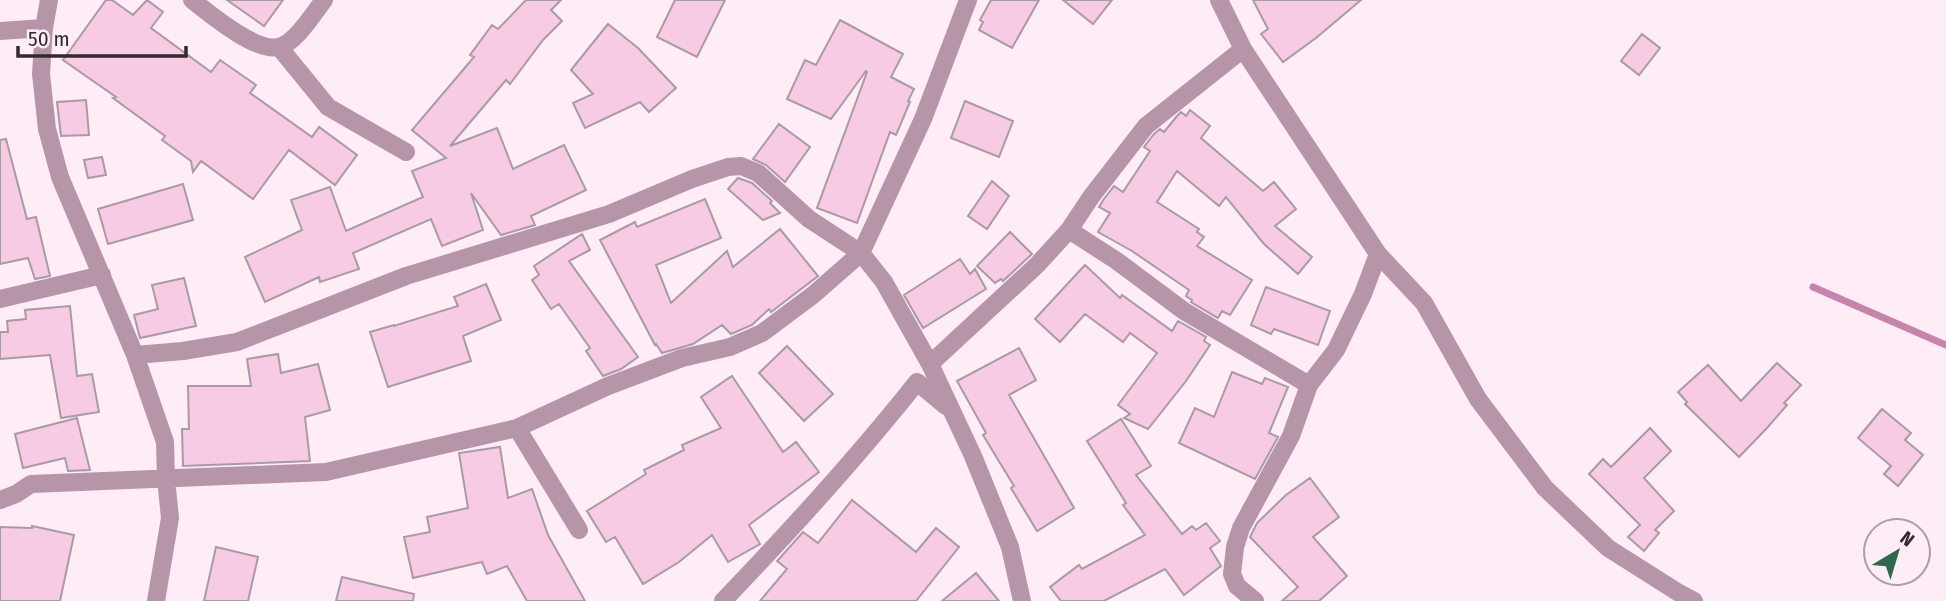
<svg xmlns="http://www.w3.org/2000/svg" width="1946" height="601" font-family="'Fira Sans Condensed',sans-serif">
  <style>
    .lines { fill: none; stroke-linecap: round; stroke-linejoin: round }
    .stream { stroke: #c883ad; stroke-width: 7 }
    .building { fill: #f8cbe5; stroke: #aa9aa3; stroke-width: 2 }
    .minor { stroke: #b595a7; stroke-width: 18 }
  </style>
  <rect width="100%" height="100%" fill="#feecf6"/>
  <g class="lines">
    <path class="stream" d="M 1813,287 L 1946,345"/>
  </g>
  <path class="building" d="M 106,0 L 112,0 L 133,15 L 147,0 L 163,12 L 151,28 L 211,72 L 220,60 L 256,85 L 250,93 L 312,137 L 319,127 L 357,155 L 335,185 L 289,150 L 253,199 L 201,161 L 193,172 L 191,161 L 162,140 L 165,136 L 113,98 L 116,97 L 63,60 Z
    M 227,0 L 283,0 L 264,26 Z
    M 526,0 L 561,0 L 551,10 L 562,21 L 543,40 L 510,84 L 506,80 L 450,146 L 497,128 L 513,169 L 564,145 L 586,190 L 531,216 L 535,225 L 501,235 L 471,193 L 483,230 L 442,246 L 431,219 L 353,253 L 359,269 L 320,282 L 319,277 L 265,302 L 245,257 L 302,230 L 291,200 L 330,187 L 346,231 L 423,197 L 412,171 L 446,158 L 412,130 L 474,57 L 470,55 L 492,25 L 498,29 Z
    M 675,0 L 725,0 L 697,57 L 657,37 Z
    M 991,0 L 1039,0 L 1012,48 L 979,30 L 983,22 L 980,20 Z
    M 1063,0 L 1112,0 L 1093,24 Z
    M 1253,0 L 1361,0 L 1316,38 L 1283,62 L 1261,34 L 1268,29 Z
    M 840,20 L 903,54 L 891,77 L 914,89 L 908,101 L 910,102 L 896,135 L 890,132 L 857,223 L 817,208 L 867,72 L 866,71 L 831,119 L 787,99 L 805,60 L 816,65 Z
    M 608,24 L 638,48 L 676,88 L 649,112 L 640,102 L 585,128 L 573,103 L 593,94 L 571,70 Z
    M 1642,34 L 1660,48 L 1639,75 L 1621,61 Z
    M 86,100 L 89,135 L 61,136 L 57,102 Z
    M 965,101 L 1013,121 L 999,157 L 951,138 Z
    M 1190,110 L 1210,126 L 1201,138 L 1263,191 L 1274,182 L 1296,209 L 1275,226 L 1312,257 L 1298,274 L 1264,244 L 1226,197 L 1219,206 L 1177,171 L 1157,202 L 1199,229 L 1197,232 L 1204,237 L 1197,246 L 1252,280 L 1230,315 L 1222,311 L 1218,318 L 1191,302 L 1192,300 L 1186,296 L 1189,290 L 1132,251 L 1098,232 L 1110,213 L 1099,207 L 1104,199 L 1114,186 L 1123,192 L 1150,151 L 1144,147 L 1154,134 L 1160,129 L 1164,132 L 1177,116 L 1181,112 L 1186,116 Z
    M 779,124 L 810,147 L 785,182 L 766,165 L 753,159 Z
    M 6,139 L 27,219 L 36,217 L 50,276 L 35,279 L 28,258 L 0,264 L 0,140 Z
    M 102,157 L 106,175 L 88,178 L 84,160 Z
    M 738,178 L 752,183 L 772,201 L 770,203 L 780,213 L 763,220 L 728,189 Z
    M 992,181 L 1009,196 L 987,229 L 968,216 Z
    M 183,184 L 193,220 L 108,244 L 98,209 Z
    M 705,199 L 721,238 L 656,265 L 671,303 L 727,251 L 733,267 L 780,229 L 818,276 L 771,312 L 769,309 L 752,325 L 731,334 L 722,325 L 693,344 L 662,353 L 656,344 L 655,345 L 600,240 L 635,222 L 637,227 Z
    M 1010,232 L 1032,254 L 1003,281 L 1001,279 L 995,283 L 977,266 Z
    M 582,234 L 590,250 L 569,261 L 638,357 L 621,369 L 603,376 L 586,351 L 590,348 L 559,304 L 551,309 L 532,280 L 539,275 L 534,266 Z
    M 960,259 L 970,274 L 975,269 L 986,289 L 923,328 L 904,295 Z
    M 1085,265 L 1120,298 L 1122,295 L 1172,331 L 1178,321 L 1206,337 L 1204,341 L 1210,345 L 1186,381 L 1148,429 L 1124,418 L 1130,414 L 1118,405 L 1157,353 L 1130,333 L 1123,342 L 1085,314 L 1060,342 L 1035,319 Z
    M 184,278 L 196,326 L 140,338 L 134,315 L 158,309 L 152,285 Z
    M 486,284 L 501,320 L 463,336 L 471,361 L 388,387 L 370,332 L 394,325 L 394,326 L 458,306 L 454,297 Z
    M 1266,287 L 1330,311 L 1318,345 L 1274,329 L 1271,334 L 1251,325 Z
    M 70,306 L 77,376 L 92,374 L 99,412 L 61,418 L 50,355 L 0,359 L 0,332 L 8,332 L 7,321 L 26,319 L 25,310 Z
    M 787,346 L 833,394 L 804,421 L 759,373 Z
    M 1019,348 L 1036,380 L 1009,395 L 1074,508 L 1037,531 L 1011,488 L 1014,486 L 983,435 L 986,433 L 957,381 Z
    M 278,354 L 281,373 L 318,364 L 330,410 L 305,417 L 310,461 L 183,466 L 182,429 L 189,429 L 188,386 L 251,386 L 247,359 Z
    M 1777,363 L 1801,385 L 1784,403 L 1787,405 L 1767,428 L 1739,457 L 1685,404 L 1687,402 L 1678,392 L 1708,365 L 1741,401 Z
    M 1232,372 L 1262,384 L 1265,378 L 1288,387 L 1269,433 L 1278,437 L 1255,479 L 1179,443 L 1195,408 L 1214,417 Z
    M 732,376 L 783,452 L 796,442 L 819,472 L 749,525 L 760,544 L 728,562 L 712,535 L 679,562 L 643,584 L 615,537 L 606,542 L 587,511 L 646,474 L 644,470 L 684,450 L 682,445 L 721,428 L 701,397 Z
    M 1882,409 L 1911,433 L 1905,440 L 1923,455 L 1898,486 L 1884,474 L 1891,466 L 1858,438 Z
    M 77,418 L 90,470 L 68,471 L 65,458 L 23,468 L 15,434 Z
    M 1121,419 L 1151,466 L 1136,475 L 1182,534 L 1192,526 L 1196,530 L 1206,523 L 1220,541 L 1210,548 L 1221,566 L 1184,595 L 1165,569 L 1104,601 L 1061,601 L 1050,587 L 1079,565 L 1082,569 L 1145,535 L 1123,505 L 1126,503 L 1087,441 Z
    M 1650,428 L 1671,451 L 1644,478 L 1674,511 L 1655,530 L 1659,533 L 1644,551 L 1628,537 L 1640,525 L 1589,474 L 1603,459 L 1611,467 Z
    M 500,447 L 508,498 L 532,489 L 548,535 L 585,601 L 527,601 L 507,566 L 487,574 L 482,562 L 413,578 L 404,537 L 430,532 L 427,517 L 468,508 L 459,453 Z
    M 1310,478 L 1339,517 L 1313,537 L 1347,576 L 1319,601 L 1282,601 L 1298,587 L 1250,537 L 1257,523 L 1286,495 Z
    M 852,500 L 916,552 L 936,528 L 959,547 L 916,601 L 760,601 L 787,569 L 777,561 L 779,559 L 803,532 L 818,543 Z
    M 32,526 L 74,535 L 60,601 L 0,601 L 0,527 L 32,528 Z
    M 216,547 L 258,557 L 248,601 L 204,601 Z
    M 976,573 L 999,601 L 942,601 Z
    M 342,577 L 414,594 L 413,601 L 336,601 Z"/>
  <g class="lines">
    <path class="minor" d="M 49,0 L 44,28 L 41,74 L 47,129 L 60,177 L 135,355 L 165,442 L 166,479 L 170,518 L 156,601
      M 192,0 C 210,14 255,52 278,47 C 295,44 314,13 324,0
      M 1219,0 L 1243,49 L 1378,254 L 1424,303 L 1478,399 L 1545,488 L 1608,548 L 1679,593 L 1694,601
      M 0,31 L 44,28
      M 279,47 L 328,107 L 406,152
      M 1069,230 L 1117,261 L 1184,311 L 1309,385
      M 0,299 L 102,275
      M 135,355 L 183,351 L 237,342 L 406,276 L 609,214 L 692,179 L 728,167 L 741,166 L 758,173 L 809,219 L 861,253 L 884,282 L 930,364 L 973,456 L 1010,547 L 1022,601
      M 930,364 L 1037,265 L 1069,230 L 1091,197 L 1146,126 L 1243,49
      M 517,428 L 579,530
      M 0,500 L 16,494 L 31,484 L 326,472 L 517,428 L 608,386 L 682,358 L 730,347 L 762,333 L 813,295 L 861,253 L 923,119 L 968,0
      M 723,601 C 791,530 856,459 917,382 L 946,406
      M 1255,601 L 1237,586 L 1232,574 L 1235,547 L 1241,528 L 1291,436 L 1309,385 L 1336,350 L 1363,294 L 1378,254"/>
  </g>
  <g transform="translate(1897 552) rotate(38)"><circle r="33" fill="#feecf6" stroke="#ac9fa6" stroke-width="2"/>
  <path d="M0-5L12 26L0 18L-12 26Z" fill="#2f674f"/>
  <text y="-10" font-size="19" font-weight="bold" text-anchor="middle" fill="#312b2e">N</text>
  </g>
  <path d="M18 46v10h168v-10" fill="none" stroke="#312b2e" stroke-width="3.5"/>
  <text x="28" y="46" font-size="21" fill="#312b2e" stroke="#feecf6" stroke-width="5" paint-order="stroke">50 m</text>
</svg>
